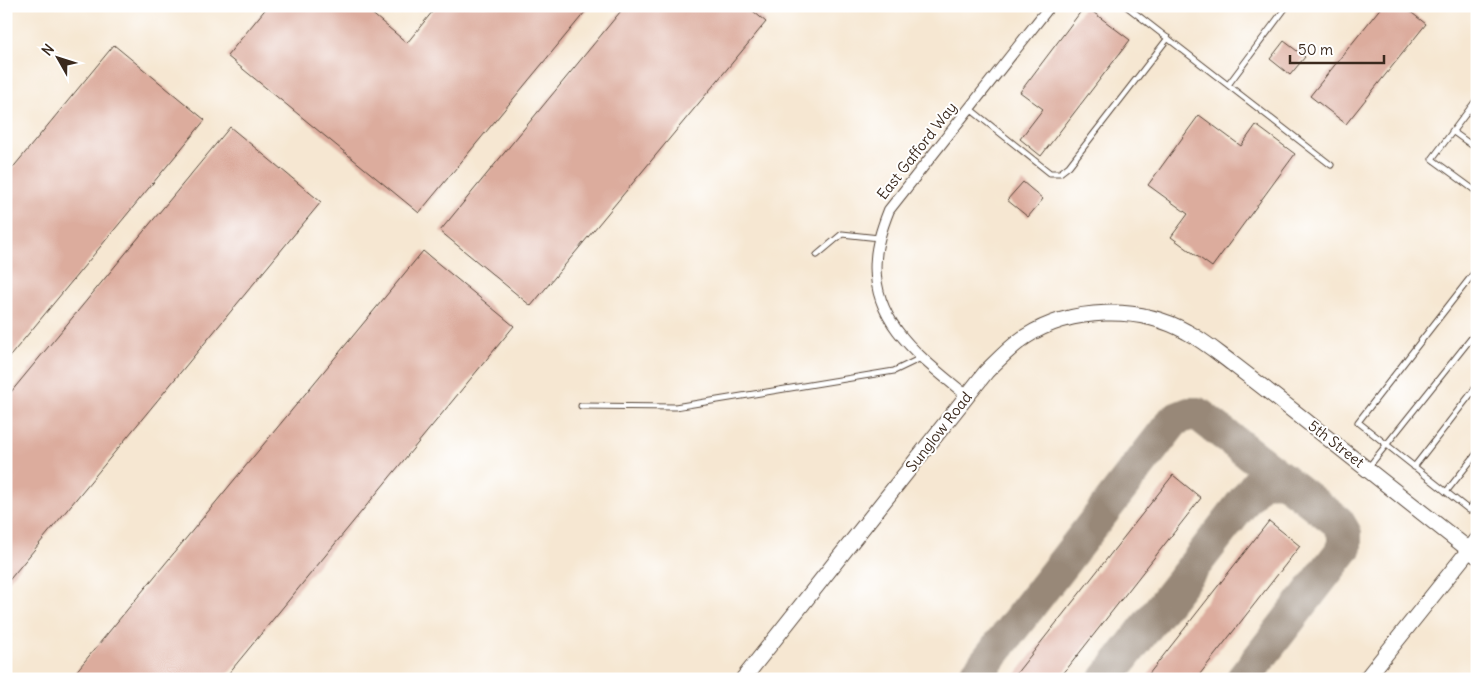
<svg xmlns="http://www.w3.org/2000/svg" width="1483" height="685" font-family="Delius,sans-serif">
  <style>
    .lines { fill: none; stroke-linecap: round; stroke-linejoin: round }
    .taxiway { stroke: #988878; stroke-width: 34 }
    .building { fill: #dcac9d }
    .lane-casing { stroke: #574639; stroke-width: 7 }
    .street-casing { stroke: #574639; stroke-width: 12 }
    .secondary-casing { stroke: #574639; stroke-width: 17 }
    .lane { stroke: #fff; stroke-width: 5 }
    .street { stroke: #fff; stroke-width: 10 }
    .secondary { stroke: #fff; stroke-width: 15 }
    .labels { text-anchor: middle; stroke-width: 4; stroke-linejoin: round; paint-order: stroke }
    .street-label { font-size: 15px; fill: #3b2a1e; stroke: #fff }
  </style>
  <rect width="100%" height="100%" fill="#fff"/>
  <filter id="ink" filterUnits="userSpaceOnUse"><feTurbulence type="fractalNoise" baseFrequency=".02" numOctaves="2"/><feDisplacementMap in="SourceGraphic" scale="10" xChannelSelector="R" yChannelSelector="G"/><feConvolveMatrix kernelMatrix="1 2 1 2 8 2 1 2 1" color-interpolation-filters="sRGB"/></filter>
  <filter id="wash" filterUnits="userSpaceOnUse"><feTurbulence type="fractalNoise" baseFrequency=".0096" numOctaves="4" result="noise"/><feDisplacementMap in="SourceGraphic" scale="20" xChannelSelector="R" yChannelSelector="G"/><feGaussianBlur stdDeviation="1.12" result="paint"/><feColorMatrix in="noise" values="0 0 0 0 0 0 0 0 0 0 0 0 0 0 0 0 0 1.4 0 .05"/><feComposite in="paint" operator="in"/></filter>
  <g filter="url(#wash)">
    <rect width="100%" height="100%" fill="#f6e7d2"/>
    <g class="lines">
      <path class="taxiway" d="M 973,679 L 1174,420 L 1189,414 L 1198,414 L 1338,522 L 1345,534 L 1345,547 L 1243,679
        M 1106,679 L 1258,483 L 1270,479 L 1284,480"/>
    </g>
    <g id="blocks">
      <path class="building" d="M 268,6 L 363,6 L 407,43 L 437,6 L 590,6 L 419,213 L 227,56 Z
        M 625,6 L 747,6 L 766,22 L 531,306 L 440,231 Z
        M 1085,6 L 1130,40 L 1041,156 L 1020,139 L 1043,109 L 1020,92 Z
        M 1382,6 L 1403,6 L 1426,24 L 1346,124 L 1310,96 Z
        M 1284,41 L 1305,57 L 1290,75 L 1270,59 Z
        M 114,45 L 205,120 L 6,361 L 6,176 Z
        M 1199,115 L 1241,146 L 1256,125 L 1295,154 L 1212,267 L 1171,237 L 1188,214 L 1148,185 Z
        M 230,127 L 321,202 L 6,584 L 6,398 Z
        M 1023,182 L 1043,199 L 1028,217 L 1007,200 Z
        M 423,251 L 514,326 L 224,679 L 82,679 L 75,673 Z
        M 1173,475 L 1201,498 L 1059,679 L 1012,679 Z
        M 1269,521 L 1300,546 L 1196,679 L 1145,679 Z"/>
    </g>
  </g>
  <g filter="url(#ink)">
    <use href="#blocks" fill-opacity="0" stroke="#574639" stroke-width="1"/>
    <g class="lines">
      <g class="lane-casing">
        <path id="lane" d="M 1126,6 L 1331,165
          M 1228,85 L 1287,6
          M 1477,99 L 1432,159 L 1477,192
          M 969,108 L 1050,173 L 1060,173 L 1069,166 L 1168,38
          M 1470,108 L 1477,114
          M 1452,131 L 1477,149
          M 817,255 L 842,234 L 879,238
          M 1477,269 L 1358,422 L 1469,510 L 1477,499
          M 581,406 L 675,407 L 894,371 L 921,358
          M 1414,467 L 1477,386
          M 1367,469 L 1477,331
          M 1446,492 L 1477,453"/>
      </g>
      <g class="street-casing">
        <path id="street" d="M 967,396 C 923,359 870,323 876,258 C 877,241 883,225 889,210 L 1050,6"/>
      </g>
      <g class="secondary-casing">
        <path id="secondary" d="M 743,679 L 986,372 C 998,360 1010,347 1025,337 C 1071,307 1139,305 1187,332 C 1204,341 1218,353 1233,364 C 1259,384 1285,404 1311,425 C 1366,468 1421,512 1477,556
          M 1366,679 L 1477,540"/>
      </g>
      <use href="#lane" class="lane"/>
      <use href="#street" class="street"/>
      <use href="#secondary" class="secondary"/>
    </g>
  </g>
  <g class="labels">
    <g class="street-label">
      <text transform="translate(917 151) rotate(-52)" y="5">East Gafford Way</text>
      <text transform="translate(939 432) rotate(-52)" y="5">Sunglow Road</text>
      <text transform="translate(1336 444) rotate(38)" y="5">5th Street</text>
    </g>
  </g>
  <rect width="1483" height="685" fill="none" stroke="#fff" stroke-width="25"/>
  <g transform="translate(58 58) rotate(309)" stroke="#ffffff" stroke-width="4" paint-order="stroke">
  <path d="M0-4L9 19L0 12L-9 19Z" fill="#3b2a1e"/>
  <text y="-8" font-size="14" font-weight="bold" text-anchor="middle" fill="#3b2a1e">N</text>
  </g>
  <path d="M1290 55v8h94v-8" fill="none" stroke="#3b2a1e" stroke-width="2.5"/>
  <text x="1298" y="55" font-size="15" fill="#3b2a1e" stroke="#ffffff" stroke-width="4" paint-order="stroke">50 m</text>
</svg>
